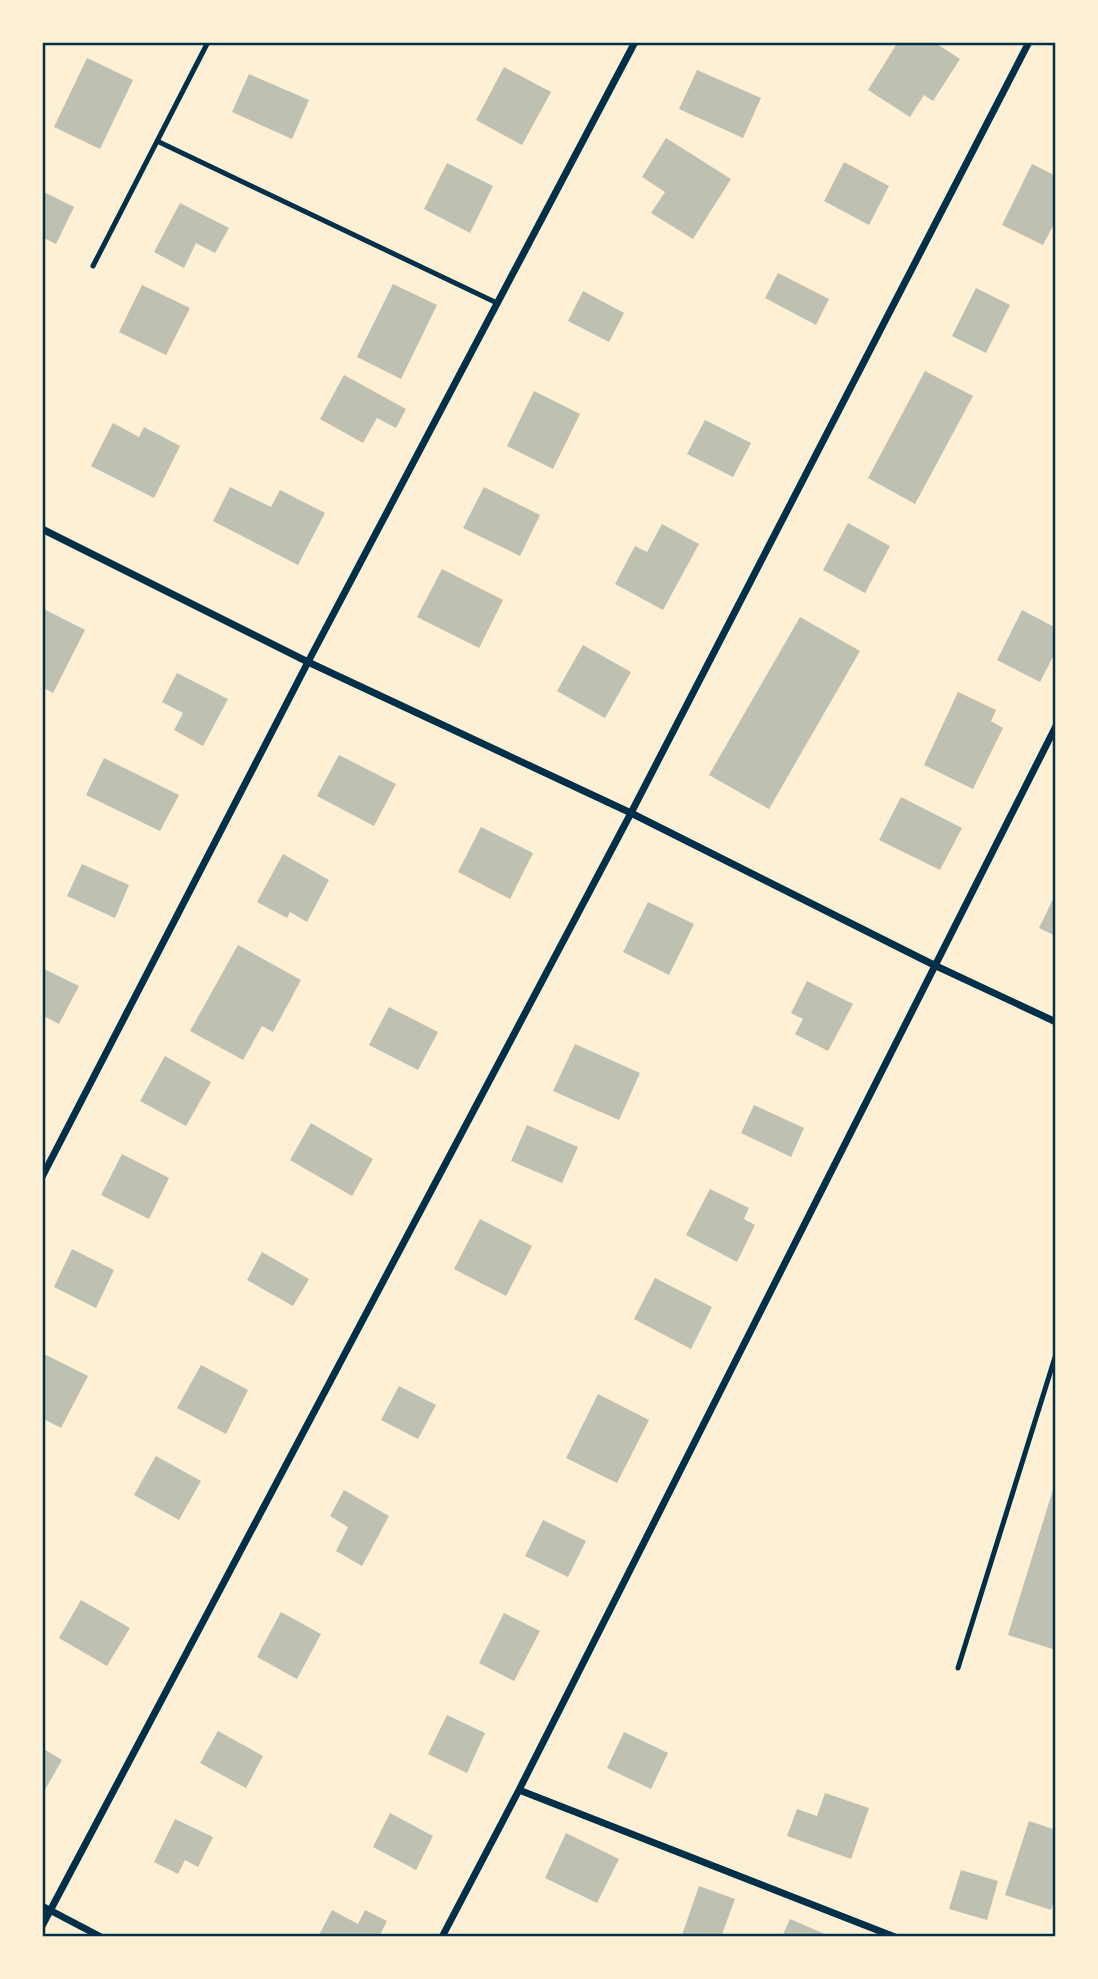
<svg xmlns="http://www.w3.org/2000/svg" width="1098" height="1979" font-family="'Fira Sans Condensed',sans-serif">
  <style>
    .building { fill: #bec0b2 }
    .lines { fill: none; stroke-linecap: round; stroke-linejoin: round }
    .service { stroke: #003049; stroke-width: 5 }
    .minor { stroke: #003049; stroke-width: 7 }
    .neatline { fill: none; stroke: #003049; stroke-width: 2.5 }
  </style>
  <rect width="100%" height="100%" fill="#fdf0d5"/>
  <path class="building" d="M 898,42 L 934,42 L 960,59 L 933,101 L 924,95 L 910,117 L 868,90 Z
    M 87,58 L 133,80 L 100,149 L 54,127 Z
    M 504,67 L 551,92 L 522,145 L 476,120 Z
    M 697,70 L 761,98 L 743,138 L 679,109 Z
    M 249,74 L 309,100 L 292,139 L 232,112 Z
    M 666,138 L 731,179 L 693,239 L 651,213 L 665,192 L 642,177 Z
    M 844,162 L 889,186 L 869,225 L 824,201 Z
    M 447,163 L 493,186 L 470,233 L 424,209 Z
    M 1032,164 L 1056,176 L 1056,220 L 1043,245 L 1002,225 Z
    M 42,191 L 74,207 L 56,244 L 42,237 Z
    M 180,203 L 229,228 L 215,253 L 196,243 L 184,268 L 154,252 Z
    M 778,273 L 829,299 L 816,325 L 765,298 Z
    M 393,284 L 437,305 L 401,379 L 357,357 Z
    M 142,285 L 190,308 L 166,355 L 119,332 Z
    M 976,288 L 1010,305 L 986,353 L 952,336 Z
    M 583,291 L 624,313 L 609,342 L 568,321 Z
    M 925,371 L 973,396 L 915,504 L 868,478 Z
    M 344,375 L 406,409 L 396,428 L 377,418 L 363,443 L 320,419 Z
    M 534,391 L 580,414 L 553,469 L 507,446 Z
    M 705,420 L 751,443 L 733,477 L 687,454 Z
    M 113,423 L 139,437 L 144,427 L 180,446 L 154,498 L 91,466 Z
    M 230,487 L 271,507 L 280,490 L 325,513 L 298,565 L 213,521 Z
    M 484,487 L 540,515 L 520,556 L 463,528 Z
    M 848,523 L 890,546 L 865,593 L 823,570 Z
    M 662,524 L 699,544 L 663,610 L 615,584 L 635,546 L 647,552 Z
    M 442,569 L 503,600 L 479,648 L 417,617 Z
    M 42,608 L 85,630 L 53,693 L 42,687 Z
    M 1022,610 L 1056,628 L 1056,651 L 1040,682 L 997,660 Z
    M 800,617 L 860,651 L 769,809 L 709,775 Z
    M 583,645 L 631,672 L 605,718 L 557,691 Z
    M 177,673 L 228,699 L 203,746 L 174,730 L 183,713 L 162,702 Z
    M 958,692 L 996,710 L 991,721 L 1003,728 L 973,789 L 924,765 Z
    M 339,755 L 396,784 L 374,826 L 317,796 Z
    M 104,758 L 179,795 L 160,831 L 86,795 Z
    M 901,797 L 962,828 L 940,870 L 879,840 Z
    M 481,827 L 533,853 L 510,899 L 458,872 Z
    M 283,854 L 329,880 L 307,922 L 290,912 L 287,918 L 257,902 Z
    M 82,864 L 129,885 L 115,918 L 67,896 Z
    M 1056,893 L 1056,936 L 1039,928 Z
    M 648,902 L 694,924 L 669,975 L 623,952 Z
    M 238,945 L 301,980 L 273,1032 L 262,1026 L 243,1060 L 190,1031 Z
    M 42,968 L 79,986 L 59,1024 L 42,1015 Z
    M 807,981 L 853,1004 L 828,1051 L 795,1034 L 803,1019 L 791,1013 Z
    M 389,1007 L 438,1032 L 418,1070 L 369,1045 Z
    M 575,1044 L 640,1073 L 619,1120 L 553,1091 Z
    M 165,1056 L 211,1082 L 186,1126 L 140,1101 Z
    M 754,1105 L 804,1128 L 791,1157 L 741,1133 Z
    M 311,1123 L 373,1159 L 352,1196 L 290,1160 Z
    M 527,1125 L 578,1147 L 562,1183 L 511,1161 Z
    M 122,1154 L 169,1178 L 149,1219 L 101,1195 Z
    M 710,1189 L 749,1208 L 744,1219 L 755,1225 L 737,1262 L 686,1235 Z
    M 480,1219 L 532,1246 L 506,1296 L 454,1269 Z
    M 72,1249 L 114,1270 L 96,1308 L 54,1287 Z
    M 262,1252 L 309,1279 L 293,1306 L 247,1280 Z
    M 655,1278 L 712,1307 L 691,1349 L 634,1319 Z
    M 42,1353 L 88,1376 L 61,1428 L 42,1418 Z
    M 201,1365 L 248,1390 L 226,1434 L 177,1408 Z
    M 399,1386 L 436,1405 L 418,1439 L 381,1420 Z
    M 598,1394 L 649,1420 L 617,1483 L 566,1458 Z
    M 156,1456 L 201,1481 L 179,1520 L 134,1495 Z
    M 1055,1483 L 1056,1483 L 1056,1650 L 1008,1635 Z
    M 344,1490 L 389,1516 L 362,1566 L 336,1551 L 348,1527 L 330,1516 Z
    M 543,1520 L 586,1541 L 568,1577 L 525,1556 Z
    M 81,1600 L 130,1628 L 107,1666 L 59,1638 Z
    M 281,1612 L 321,1634 L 297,1679 L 257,1657 Z
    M 504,1613 L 540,1631 L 514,1681 L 479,1663 Z
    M 447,1715 L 485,1733 L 467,1773 L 428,1754 Z
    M 218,1731 L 263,1756 L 246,1788 L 200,1763 Z
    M 624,1732 L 668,1753 L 651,1789 L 607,1768 Z
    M 42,1748 L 62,1760 L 42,1795 Z
    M 825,1793 L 869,1808 L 851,1859 L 787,1836 L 797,1809 L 817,1816 Z
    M 390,1813 L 433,1836 L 416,1870 L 373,1847 Z
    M 175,1819 L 213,1837 L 198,1867 L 185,1860 L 178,1874 L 154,1862 Z
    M 1029,1821 L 1056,1830 L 1056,1894 L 1051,1910 L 1005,1895 Z
    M 566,1833 L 619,1859 L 597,1903 L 545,1878 Z
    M 961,1870 L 998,1881 L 987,1920 L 949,1909 Z
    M 699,1886 L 735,1899 L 721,1937 L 682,1935 Z
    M 332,1910 L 358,1924 L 365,1910 L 387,1921 L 379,1937 L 318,1937 Z
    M 790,1919 L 825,1934 L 824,1937 L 782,1937 Z"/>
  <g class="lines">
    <path class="service" d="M 157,141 L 497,303
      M 93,266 L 208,42
      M 958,1668 L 1056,1354"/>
    <path class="minor" d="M 42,529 L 308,662 L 631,813 L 934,965 L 1056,1022
      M 42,1177 L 308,662 L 635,42
      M 519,1790 L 895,1937
      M 42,1906 L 101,1937
      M 42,1926 L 631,813 L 1029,42
      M 442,1937 L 519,1790 L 1056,726"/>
  </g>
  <rect width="1098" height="1979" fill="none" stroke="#fdf0d5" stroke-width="88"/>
  <rect x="44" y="44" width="1010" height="1891" class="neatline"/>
</svg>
